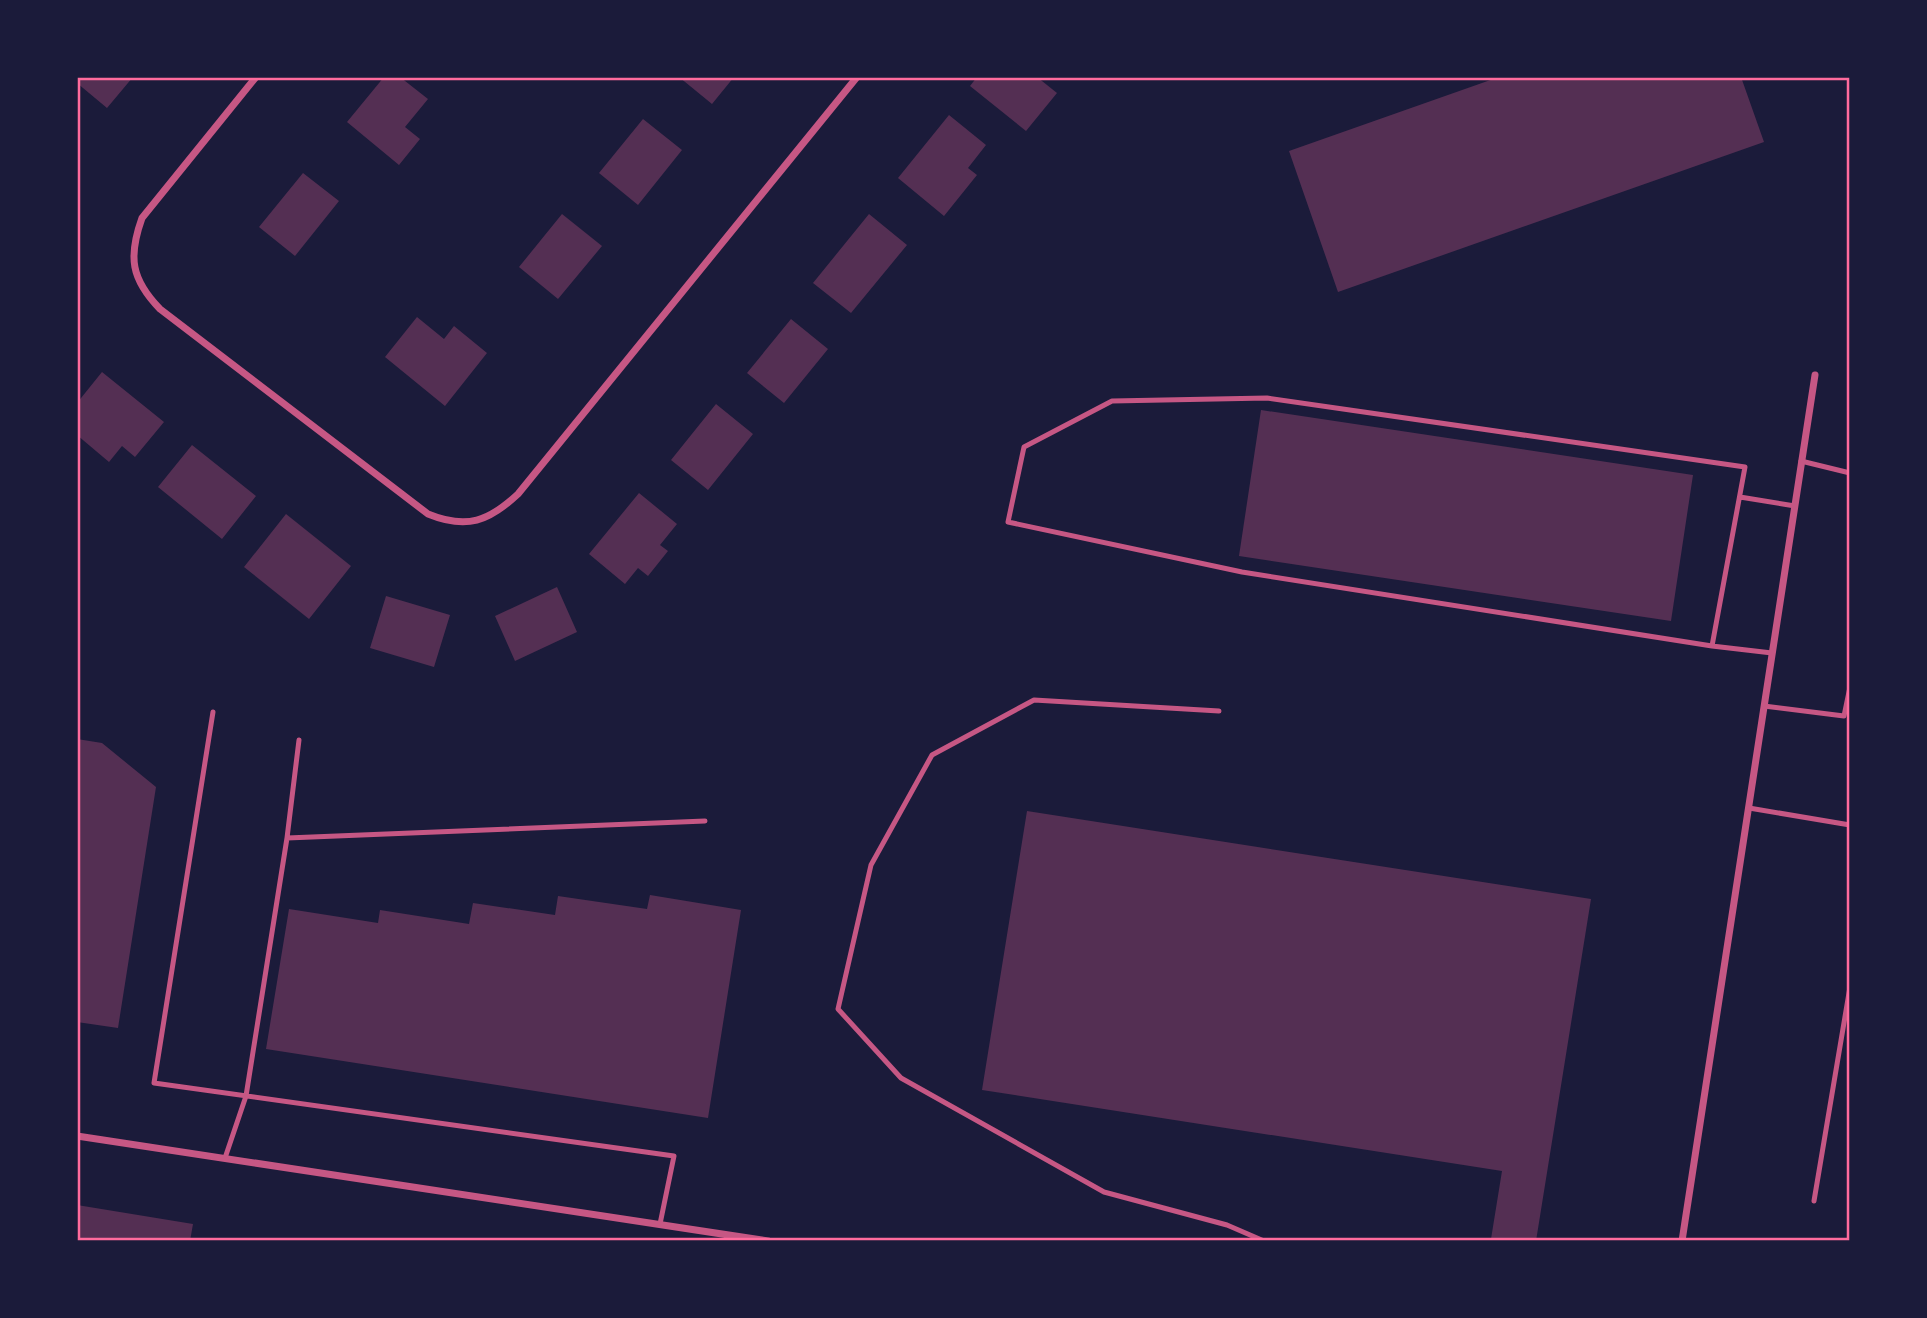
<svg xmlns="http://www.w3.org/2000/svg" width="1927" height="1318" font-family="Rubik,sans-serif">
  <style>
    .building { fill: #542f53 }
    .lines { fill: none; stroke-linecap: round; stroke-linejoin: round }
    .service { stroke: #c65784; stroke-width: 5 }
    .minor { stroke: #c65784; stroke-width: 7 }
    .neatline { fill: none; stroke: #ff6b9d; stroke-width: 2.5 }
  </style>
  <rect width="100%" height="100%" fill="#1b1b3a"/>
  <path class="building" d="M 77,77 L 133,77 L 107,108 L 77,83 Z
    M 384,77 L 400,77 L 428,99 L 405,127 L 420,139 L 399,165 L 347,122 Z
    M 679,77 L 734,77 L 712,104 Z
    M 977,77 L 1037,77 L 1057,93 L 1026,131 L 970,86 Z
    M 1499,77 L 1741,77 L 1764,142 L 1338,292 L 1289,151 Z
    M 949,115 L 986,145 L 968,168 L 977,175 L 944,216 L 898,178 Z
    M 643,119 L 682,150 L 638,205 L 599,173 Z
    M 303,173 L 339,201 L 295,256 L 259,227 Z
    M 562,214 L 602,246 L 558,299 L 519,267 Z
    M 869,214 L 907,245 L 851,313 L 813,283 Z
    M 417,317 L 444,339 L 454,326 L 487,353 L 445,406 L 385,357 Z
    M 791,319 L 828,349 L 784,403 L 747,373 Z
    M 102,372 L 164,422 L 135,457 L 122,446 L 109,462 L 77,435 L 77,403 Z
    M 716,404 L 753,434 L 708,490 L 671,460 Z
    M 1261,410 L 1693,475 L 1671,621 L 1239,556 Z
    M 192,445 L 256,496 L 222,539 L 158,487 Z
    M 639,493 L 677,524 L 660,545 L 668,551 L 648,576 L 638,568 L 625,584 L 589,554 Z
    M 286,514 L 351,566 L 309,619 L 244,567 Z
    M 557,587 L 577,632 L 515,661 L 495,616 Z
    M 386,596 L 450,615 L 434,667 L 370,648 Z
    M 77,739 L 102,743 L 156,787 L 118,1028 L 77,1022 Z
    M 1027,811 L 1591,899 L 1536,1241 L 1491,1239 L 1502,1171 L 982,1090 Z
    M 650,895 L 741,910 L 708,1118 L 266,1049 L 289,909 L 378,923 L 380,910 L 469,924 L 473,903 L 555,915 L 558,896 L 647,909 Z
    M 77,1205 L 193,1224 L 190,1241 L 77,1241 Z"/>
  <g class="lines">
    <path class="service" d="M 1801,461 L 1850,473
      M 1740,497 L 1795,506
      M 1712,646 L 1745,467 L 1267,398 L 1112,401 L 1024,447 L 1008,522 L 1242,572 L 1712,646 L 1772,653
      M 1764,706 L 1844,716 L 1850,687
      M 1219,711 L 1034,700 L 932,755 L 871,865 L 838,1009 L 901,1078 L 1104,1192 L 1227,1225 L 1264,1241
      M 213,712 L 154,1083 L 674,1156 L 660,1224
      M 1749,808 L 1850,825
      M 287,838 L 299,740
      M 225,1158 L 246,1096 L 287,838 L 705,821
      M 1814,1201 L 1850,987"/>
    <path class="minor" d="M 256,77 L 142,218 C 128,257 131,279 160,309 L 428,514 C 467,530 489,521 518,494 L 857,77
      M 77,1136 L 768,1241
      M 1682,1241 L 1815,375"/>
  </g>
  <rect width="1927" height="1318" fill="none" stroke="#1b1b3a" stroke-width="158"/>
  <rect x="79" y="79" width="1769" height="1160" class="neatline"/>
</svg>
